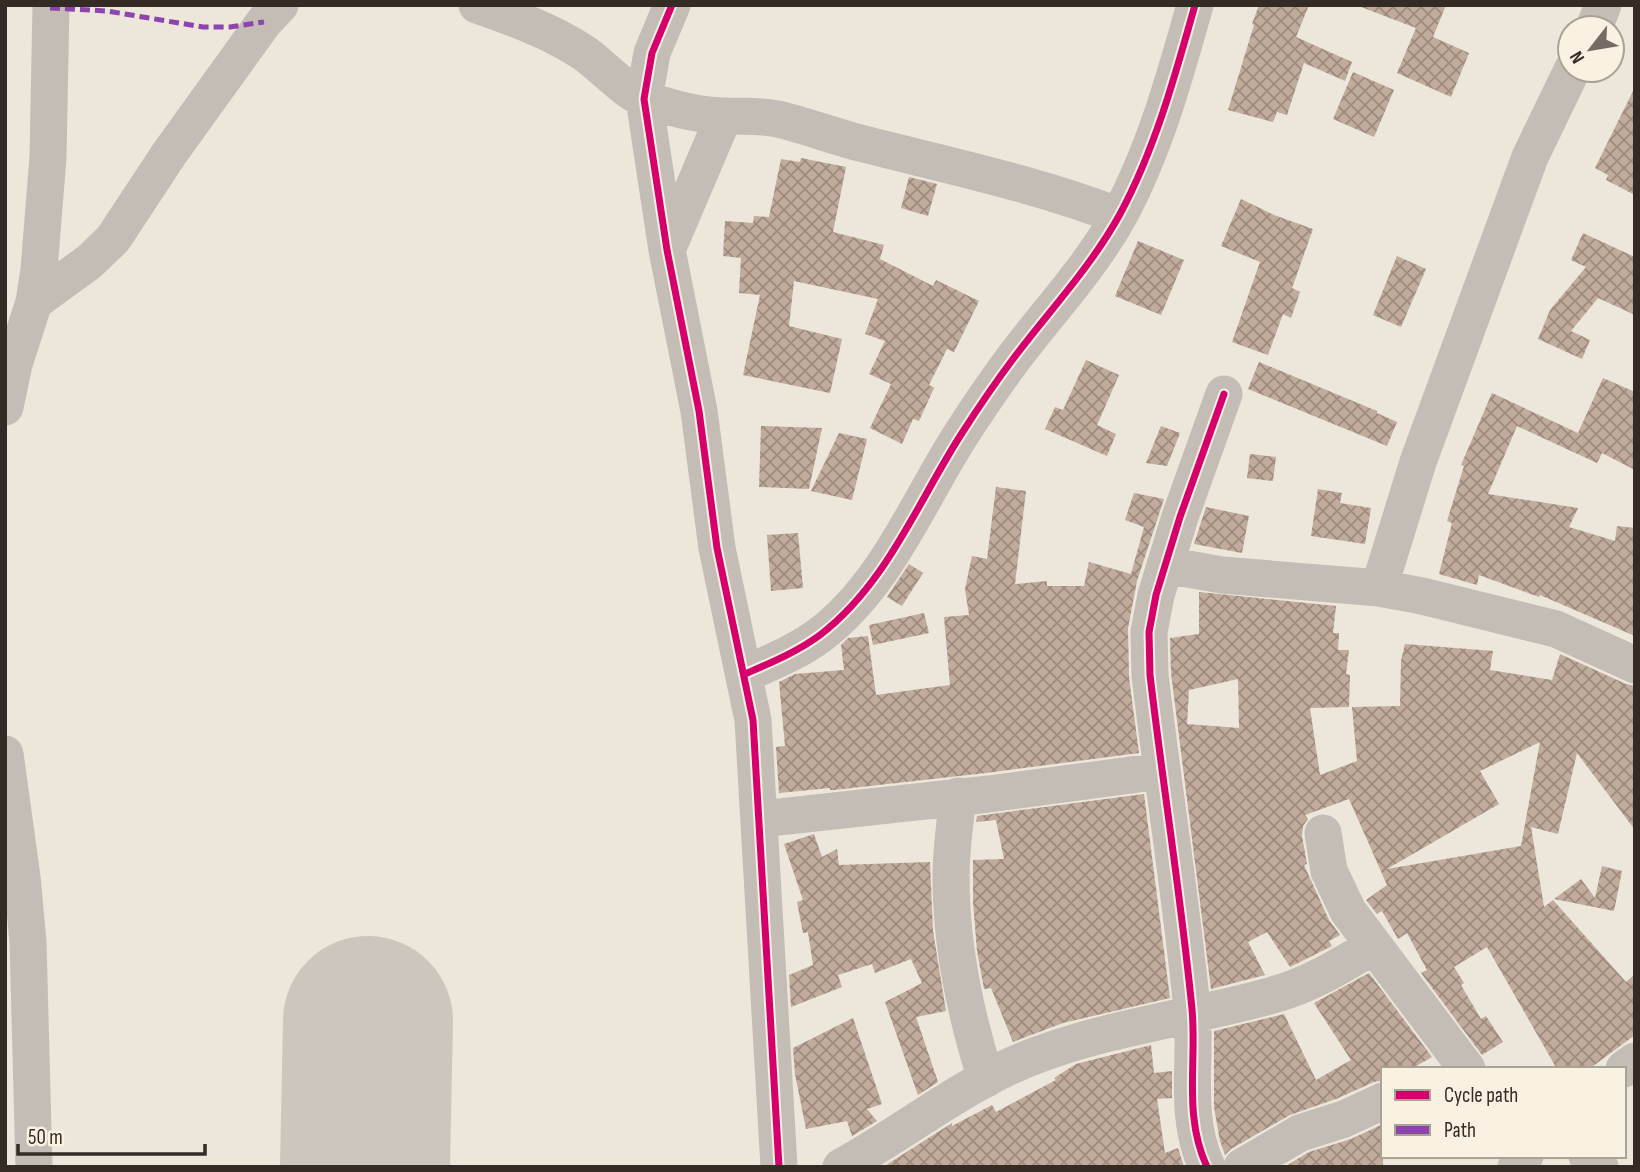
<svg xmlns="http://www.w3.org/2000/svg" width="1640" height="1172" font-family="'Sofia Sans Condensed',sans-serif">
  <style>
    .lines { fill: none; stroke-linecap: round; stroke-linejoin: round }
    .runway { stroke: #ccc6bd; stroke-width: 170 }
    .building { fill: url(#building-cross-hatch); fill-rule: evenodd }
    .minor { stroke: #c4bdb5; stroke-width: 37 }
    .quiet { stroke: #8e44ad; stroke-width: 5; stroke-dasharray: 10 5; stroke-linecap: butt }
    .cycleway-casing { stroke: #f9f1e1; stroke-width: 11 }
    .cycleway { stroke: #d6006c; stroke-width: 7 }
  </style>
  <defs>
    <pattern id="building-cross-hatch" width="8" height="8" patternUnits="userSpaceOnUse" patternTransform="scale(1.75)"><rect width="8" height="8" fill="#c0ab9c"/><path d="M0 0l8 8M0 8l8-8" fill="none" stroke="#9d8b7f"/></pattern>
  </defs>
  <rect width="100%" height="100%" fill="#ece6db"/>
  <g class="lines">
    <path class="runway" d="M 365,1167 L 368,1021"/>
  </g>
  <path class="building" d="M 1259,5 L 1309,5 L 1296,37 L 1352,62 L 1345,81 L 1304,63 L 1287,115 L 1277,112 L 1273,122 L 1228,110 L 1254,25 L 1252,24 Z
    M 1362,5 L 1446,5 L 1433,37 L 1469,53 L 1451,97 L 1397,73 L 1416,28 L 1361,7 Z
    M 1353,72 L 1394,90 L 1374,137 L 1333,119 Z
    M 1635,87 L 1635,195 L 1606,180 L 1608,175 L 1595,168 Z
    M 801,158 L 846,167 L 833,232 L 884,245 L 880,259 L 933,286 L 936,280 L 979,301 L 954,352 L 947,349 L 929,385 L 934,388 L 919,421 L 913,419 L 902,444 L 870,428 L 891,384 L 869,374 L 885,341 L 865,334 L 878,299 L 794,281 L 789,326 L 842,339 L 830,393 L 743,375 L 760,295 L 739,293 L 741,258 L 723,256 L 725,221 L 753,223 L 754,216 L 769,217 L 781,159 L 800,162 Z
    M 909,177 L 937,184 L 928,216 L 901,208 Z
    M 1241,199 L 1274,215 L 1313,229 L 1292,288 L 1300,292 L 1291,318 L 1283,314 L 1268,355 L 1232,342 L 1260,262 L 1221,246 Z
    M 1583,233 L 1635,257 L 1635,315 L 1598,298 L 1571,331 L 1590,340 L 1582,359 L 1538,339 L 1550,310 L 1586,267 L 1571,260 Z
    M 1138,241 L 1184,260 L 1161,315 L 1115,296 Z
    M 1397,256 L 1426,269 L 1401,327 L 1373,315 Z
    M 1086,360 L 1119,375 L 1097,425 L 1116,434 L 1107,456 L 1045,429 L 1055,407 L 1063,410 Z
    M 1259,362 L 1377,411 L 1377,413 L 1397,422 L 1387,446 L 1248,389 Z
    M 1603,378 L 1635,392 L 1635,470 L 1602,453 L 1597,463 L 1517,426 L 1488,494 L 1578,508 L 1569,527 L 1615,541 L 1617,526 L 1635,528 L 1635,636 L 1540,595 L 1539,597 L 1479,575 L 1477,585 L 1439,574 L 1452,523 L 1447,521 L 1464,466 L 1461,465 L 1492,393 L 1578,433 Z
    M 761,426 L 822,428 L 809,489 L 759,487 Z
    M 1161,426 L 1180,433 L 1167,466 L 1146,463 Z
    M 839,433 L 867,439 L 852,500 L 811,491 Z
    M 1250,454 L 1276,457 L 1273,481 L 1247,478 Z
    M 996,487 L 1026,491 L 1015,584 L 1047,581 L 1047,586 L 1084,586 L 1089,562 L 1131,574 L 1144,527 L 1125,520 L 1134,493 L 1164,499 L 1137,581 L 1128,628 L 1129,677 L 1139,753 L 986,773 L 834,790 L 830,790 L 830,788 L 779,793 L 776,747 L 785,746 L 779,682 L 795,674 L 844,670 L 841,645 L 848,638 L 868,636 L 876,695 L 950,685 L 944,617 L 969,615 L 965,589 L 972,556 L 987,559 Z
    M 1318,489 L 1342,493 L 1340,503 L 1371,508 L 1365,544 L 1311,536 Z
    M 1206,507 L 1249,516 L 1242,553 L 1194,544 Z
    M 798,533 L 803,588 L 771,591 L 767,535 Z
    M 909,564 L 923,573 L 902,606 L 887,597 Z
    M 1199,592 L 1336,606 L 1333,633 L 1339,633 L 1338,650 L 1349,650 L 1346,674 L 1350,675 L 1349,707 L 1310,708 L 1320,775 L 1357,761 L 1352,707 L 1400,706 L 1401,661 L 1405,644 L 1493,651 L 1490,670 L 1552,680 L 1560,654 L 1626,684 L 1635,686 L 1635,830 L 1577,753 L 1558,834 L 1531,827 L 1544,907 L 1553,900 L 1626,982 L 1635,974 L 1635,1035 L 1589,1069 L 1557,1069 L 1487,947 L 1454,967 L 1464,983 L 1461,985 L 1481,1019 L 1486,1016 L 1503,1042 L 1482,1055 L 1421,973 L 1427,970 L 1407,933 L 1398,939 L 1382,911 L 1377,914 L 1366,900 L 1387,885 L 1349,799 L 1305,815 L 1308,819 L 1303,826 L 1302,836 L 1307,864 L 1304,865 L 1329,920 L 1340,935 L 1329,941 L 1332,946 L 1290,967 L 1267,932 L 1248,942 L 1265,975 L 1211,989 L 1171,673 L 1170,638 L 1199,634 ZM 1238,679 L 1239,728 L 1187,724 L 1189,690 ZM 1540,742 L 1521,846 L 1387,869 L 1499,804 L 1480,771 Z
    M 924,613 L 929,633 L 873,645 L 869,625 Z
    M 1144,794 L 1170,998 L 1063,1023 L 1013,1042 L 991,988 L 984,989 L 977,951 L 973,902 L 973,860 L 1004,859 L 996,820 L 976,822 L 977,816 Z
    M 814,834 L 822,857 L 837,849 L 839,865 L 930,862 L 933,931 L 946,1011 L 916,1017 L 938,1082 L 918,1095 L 885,1002 L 922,983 L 911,959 L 875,973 L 872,964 L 838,975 L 842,987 L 791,1007 L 789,975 L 813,965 L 808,932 L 803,933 L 797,902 L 803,900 L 784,844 Z
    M 1602,866 L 1622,871 L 1614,911 L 1554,899 L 1581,879 L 1595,898 Z
    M 1369,973 L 1432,1057 L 1411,1069 L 1383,1069 L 1383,1080 L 1374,1082 L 1336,1099 L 1290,1115 L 1231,1149 L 1225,1155 L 1220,1141 L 1214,1107 L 1214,1031 L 1284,1014 L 1316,1080 L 1351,1060 L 1314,1003 Z
    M 853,1018 L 882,1104 L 867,1109 L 877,1121 L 852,1136 L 847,1121 L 806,1129 L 795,1074 L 793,1048 Z
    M 1151,1045 L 1154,1073 L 1172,1071 L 1172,1098 L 1157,1099 L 1165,1153 L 1178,1148 L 1184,1167 L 883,1167 L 952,1123 L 952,1126 L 992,1105 L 996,1112 L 1056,1080 L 1054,1078 L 1076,1064 Z
    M 1383,1124 L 1383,1167 L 1284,1167 L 1309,1152 L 1351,1139 Z"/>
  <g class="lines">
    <path class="minor" d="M 477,5 C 514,18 551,31 584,53 C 603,66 626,93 647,100 C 671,108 700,116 725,116 C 744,117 759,115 778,119 C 807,126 835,137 864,144 C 950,166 1036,184 1119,216
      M 672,5 L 652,53 L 644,99 L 667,250 L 699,411 L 717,548 L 753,720 L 779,1167
      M 1594,28 L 1603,5
      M 667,250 L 724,116
      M 34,302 L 89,262 L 113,239 L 169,154 L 264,22 L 280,5
      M 5,407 L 14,364 L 34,302 L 39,270 L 48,157 L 51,5
      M 1165,565 L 1222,575 L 1379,588 L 1422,596 L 1556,629 L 1635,665
      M 1379,588 L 1418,462 L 1530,157 L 1572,70
      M 745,674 C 770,663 797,652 820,635 C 887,584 918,501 962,433 C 978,408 995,383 1013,359 C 1049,311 1091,267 1120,214 C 1155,149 1175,76 1195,5
      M 5,754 L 22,877 L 28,942 L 34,1167
      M 958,796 C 955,823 951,850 951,877 C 951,947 965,1013 986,1079
      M 760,819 L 989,794 L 1161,771
      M 1323,833 L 1329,871 L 1348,911 L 1467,1069
      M 1624,1069 L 1635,1061
      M 1587,1156 L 1600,1167
      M 841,1167 C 907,1131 969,1079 1040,1054 C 1116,1026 1195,1017 1273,995 C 1309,985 1341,966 1373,946
      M 1207,1167 C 1183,1115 1197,1063 1192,1009 C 1181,897 1163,786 1150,675 L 1149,632 L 1156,595 L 1180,517 L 1224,394
      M 1242,1167 L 1300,1133 L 1344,1119 L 1383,1101
      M 1516,1167 L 1525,1156"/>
    <path class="quiet" d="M 50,8 L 107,11 L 203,27 L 230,27 L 264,22"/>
    <g class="cycleway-casing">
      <path id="cycleway" d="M 672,5 L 652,53 L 644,99 L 667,250 L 699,411 L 717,548 L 753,720 L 779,1167
        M 745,674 C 770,663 797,652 820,635 C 887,584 918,501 962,433 C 978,408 995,383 1013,359 C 1049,311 1091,267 1120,214 C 1155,149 1175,76 1195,5
        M 1207,1167 C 1183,1115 1197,1063 1192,1009 C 1181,897 1163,786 1150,675 L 1149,632 L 1156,595 L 1180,517 L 1224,394"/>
    </g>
    <use href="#cycleway" class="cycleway"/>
  </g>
  <rect width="1640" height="1172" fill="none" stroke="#332b24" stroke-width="14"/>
  <rect x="1381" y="1067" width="245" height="91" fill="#f9f1e1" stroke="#aaa295" stroke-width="2"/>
  <rect x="1395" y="1090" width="35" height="10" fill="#d6006c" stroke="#aaa295" stroke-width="2"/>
  <text x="1444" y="1102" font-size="21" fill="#332b24">Cycle path</text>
  <rect x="1395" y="1125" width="35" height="10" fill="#8e44ad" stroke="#aaa295" stroke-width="2"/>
  <text x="1444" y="1137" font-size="21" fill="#332b24">Path</text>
  <g transform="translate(1591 49) rotate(239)"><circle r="33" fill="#f9f1e1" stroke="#aaa295" stroke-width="2"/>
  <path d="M0-5L12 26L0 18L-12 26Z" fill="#746c64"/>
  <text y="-10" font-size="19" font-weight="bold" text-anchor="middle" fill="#332b24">N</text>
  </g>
  <path d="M18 1144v10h187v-10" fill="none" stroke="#332b24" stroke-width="3.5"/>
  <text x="28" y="1144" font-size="21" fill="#332b24" stroke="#f9f1e1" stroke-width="5" paint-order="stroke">50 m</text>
</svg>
